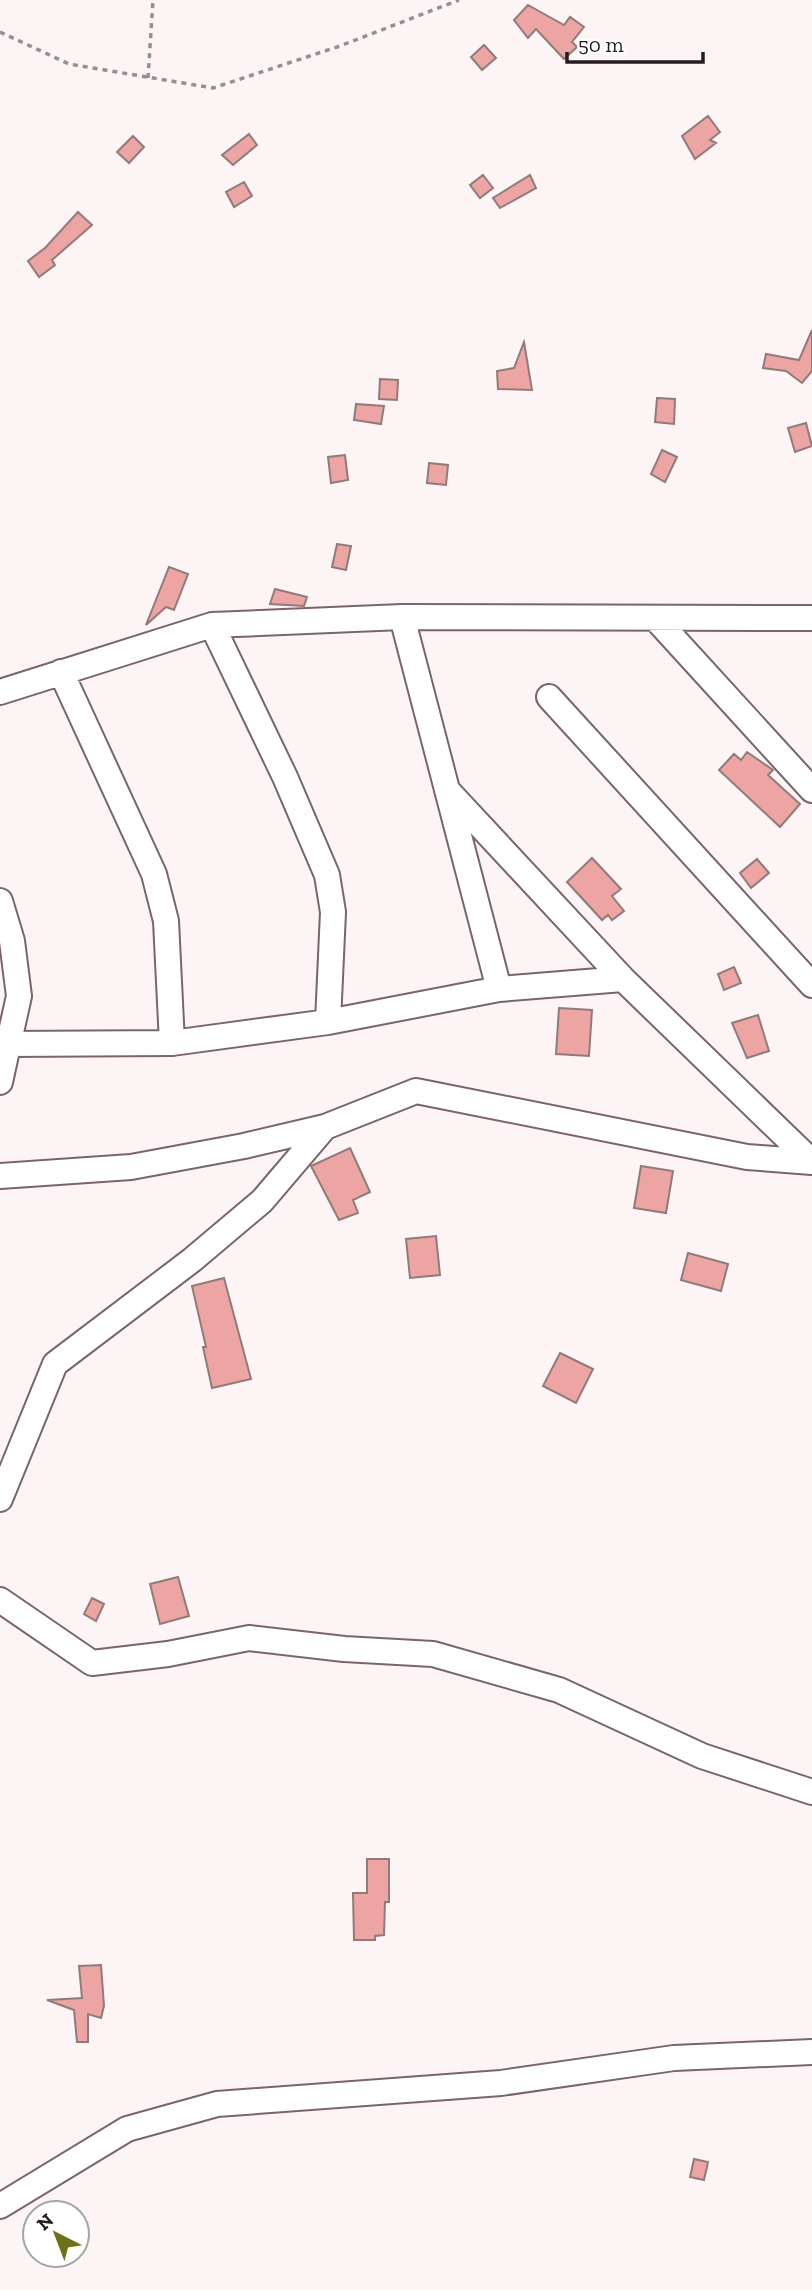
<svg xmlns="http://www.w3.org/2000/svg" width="812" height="2290" font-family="'Zilla Slab',serif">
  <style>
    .building { fill: #eca5a2; stroke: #917b7a; stroke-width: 2 }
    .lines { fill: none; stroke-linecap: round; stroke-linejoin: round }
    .minor-casing { stroke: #79656b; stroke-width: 28 }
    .path { stroke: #978e91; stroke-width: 3.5; stroke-dasharray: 5 5; stroke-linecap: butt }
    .minor { stroke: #fff; stroke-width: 24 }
  </style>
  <rect width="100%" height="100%" fill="#fdf4f6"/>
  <path class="building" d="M 528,5 L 564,25 L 570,17 L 584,27 L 572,42 L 577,47 L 564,59 L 536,29 L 528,38 L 514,20 Z
    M 484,45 L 496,58 L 482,70 L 471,57 Z
    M 708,116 L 720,132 L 710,140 L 716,143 L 695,159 L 682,136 Z
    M 249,134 L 257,145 L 233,165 L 222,155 Z
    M 133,136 L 144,147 L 129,163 L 117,152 Z
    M 483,175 L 493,188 L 480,198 L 470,185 Z
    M 530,175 L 536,188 L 500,208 L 493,198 Z
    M 244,182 L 252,196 L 234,207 L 226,192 Z
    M 78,212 L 92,225 L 52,260 L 55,265 L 39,277 L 28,261 L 45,248 Z
    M 812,330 L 812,371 L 802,383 L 786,371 L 763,368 L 766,354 L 799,360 Z
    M 524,342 L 532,390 L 498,389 L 497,371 L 514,368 Z
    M 380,379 L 398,380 L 397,400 L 379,399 Z
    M 657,398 L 675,399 L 674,424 L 655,422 Z
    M 356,404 L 384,406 L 381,424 L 354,420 Z
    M 806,423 L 812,446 L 795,452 L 788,428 Z
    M 662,450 L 677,457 L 665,482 L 651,474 Z
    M 345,455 L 348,480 L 331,483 L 328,457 Z
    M 429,463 L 448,465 L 446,485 L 427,483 Z
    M 337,544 L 351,546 L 346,570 L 332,567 Z
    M 169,567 L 188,574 L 174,610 L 166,607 L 146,625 Z
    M 275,589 L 307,597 L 304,606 L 270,604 Z
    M 747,752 L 773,770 L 768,775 L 800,804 L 780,827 L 719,770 L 734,754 L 741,760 Z
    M 592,858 L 621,889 L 612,896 L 624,911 L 612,920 L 608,915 L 602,920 L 567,882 Z
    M 757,859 L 769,873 L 751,888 L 740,873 Z
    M 734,967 L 741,983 L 724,990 L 718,974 Z
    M 559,1008 L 592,1010 L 589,1056 L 556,1054 Z
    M 758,1015 L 769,1051 L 747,1058 L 732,1023 Z
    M 350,1148 L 370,1192 L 353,1200 L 358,1213 L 339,1220 L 311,1166 Z
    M 641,1166 L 673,1171 L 666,1213 L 634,1208 Z
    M 436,1236 L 440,1275 L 410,1278 L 406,1239 Z
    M 688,1253 L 728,1264 L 721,1291 L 681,1280 Z
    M 224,1278 L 251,1379 L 212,1388 L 203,1347 L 206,1347 L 192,1286 Z
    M 560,1353 L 593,1369 L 576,1403 L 543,1386 Z
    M 178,1577 L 189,1616 L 160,1624 L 150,1584 Z
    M 92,1598 L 104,1604 L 96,1621 L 84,1614 Z
    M 367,1859 L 389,1859 L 389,1902 L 385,1902 L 384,1935 L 375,1936 L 375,1940 L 354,1940 L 353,1893 L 367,1893 Z
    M 101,1965 L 104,2006 L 101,2018 L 88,2014 L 88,2042 L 77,2042 L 74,2010 L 47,2000 L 82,1998 L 79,1966 Z
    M 694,2159 L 708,2162 L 704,2180 L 690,2177 Z"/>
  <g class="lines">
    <g class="minor-casing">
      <path id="minor" d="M 402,617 L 499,989
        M 655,618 L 812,790
        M 212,625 L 285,777 L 327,875 L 333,912 L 328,1022
        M 61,672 L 154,874 L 166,921 L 172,1043
        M 0,692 L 212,625 L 402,617 L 812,618
        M 549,697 L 812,985
        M 447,790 L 623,979 L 812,1162
        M 0,901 L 12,941 L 19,996 L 0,1082
        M 7,1044 L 172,1043 L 328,1022 L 499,989 L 623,979
        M 0,1176 L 131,1167 L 244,1146 L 325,1127 L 416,1091 L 747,1157 L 812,1162
        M 0,1499 L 55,1364 L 192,1260 L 262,1201 L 325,1127
        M 0,1600 L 92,1663 L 168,1654 L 249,1638 L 344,1649 L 433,1654 L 559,1690 L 702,1756 L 812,1792
        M 0,2206 L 127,2129 L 217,2104 L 501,2083 L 674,2058 L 812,2052"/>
    </g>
    <path class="path" d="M 0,32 L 69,64 L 213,88 L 340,46 L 459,0
      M 148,78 L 153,0"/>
    <use href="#minor" class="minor"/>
  </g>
  <g transform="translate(56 2234) rotate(318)"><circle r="33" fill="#ffffff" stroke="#a7a4a5" stroke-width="2"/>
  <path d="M0-5L12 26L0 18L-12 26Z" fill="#6d7219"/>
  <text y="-10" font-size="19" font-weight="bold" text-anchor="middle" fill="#241c1f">N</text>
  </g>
  <path d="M567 52v10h136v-10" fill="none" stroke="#241c1f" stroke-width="3.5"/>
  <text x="578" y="52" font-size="21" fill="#241c1f" stroke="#ffffff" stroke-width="5" paint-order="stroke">50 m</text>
</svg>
